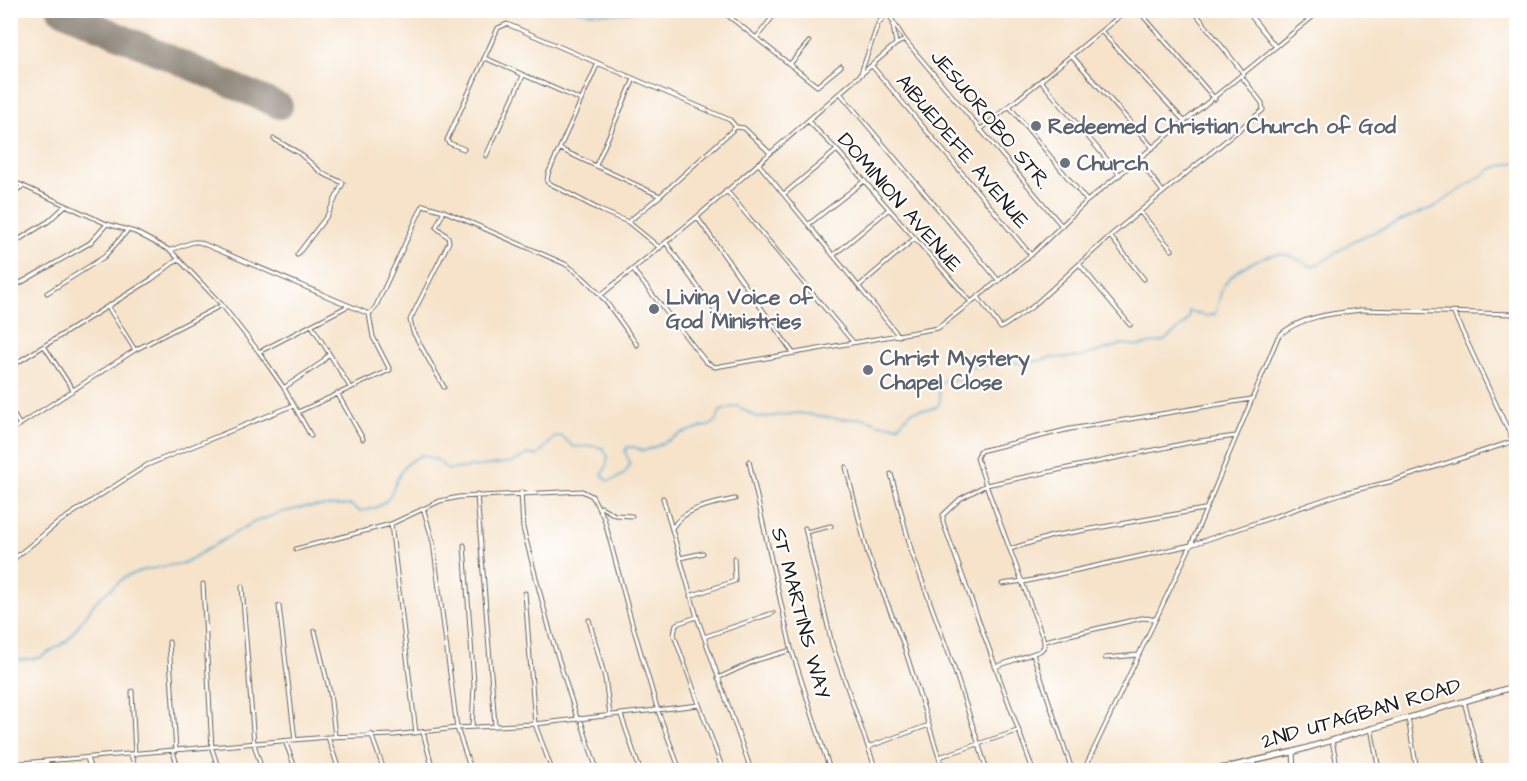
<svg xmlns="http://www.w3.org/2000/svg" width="1527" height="781" font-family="'Architects Daughter',sans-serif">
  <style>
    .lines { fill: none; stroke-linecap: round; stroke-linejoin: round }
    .stream { stroke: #53a8cf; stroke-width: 1.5 }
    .runway { stroke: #898073; stroke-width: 26 }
    .minor-casing { stroke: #686259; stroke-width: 5 }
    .tertiary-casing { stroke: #686259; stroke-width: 7 }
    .minor { stroke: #fff; stroke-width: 3 }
    .tertiary { stroke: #fff; stroke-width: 4.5 }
    .worship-dot { fill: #6b7280; stroke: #fff; stroke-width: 2 }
    .labels { text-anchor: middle; stroke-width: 4.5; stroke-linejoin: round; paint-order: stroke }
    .street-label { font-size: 21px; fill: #1c1c1c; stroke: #fff }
    .worship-label { font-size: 21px; font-weight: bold; fill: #5b616d; stroke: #fff; text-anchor: start }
  </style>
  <rect width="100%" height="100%" fill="#fff"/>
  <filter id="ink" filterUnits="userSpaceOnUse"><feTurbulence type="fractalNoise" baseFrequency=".0167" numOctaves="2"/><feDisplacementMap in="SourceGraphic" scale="12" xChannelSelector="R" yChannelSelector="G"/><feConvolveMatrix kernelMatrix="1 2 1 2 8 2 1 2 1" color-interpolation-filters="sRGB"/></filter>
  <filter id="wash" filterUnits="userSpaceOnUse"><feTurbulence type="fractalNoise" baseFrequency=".008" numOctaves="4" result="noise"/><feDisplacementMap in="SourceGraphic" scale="24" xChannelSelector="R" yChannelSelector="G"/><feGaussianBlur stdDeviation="1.35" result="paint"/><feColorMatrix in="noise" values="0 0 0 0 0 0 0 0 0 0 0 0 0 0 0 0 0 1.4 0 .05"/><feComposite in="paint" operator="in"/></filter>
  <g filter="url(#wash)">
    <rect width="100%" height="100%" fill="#f6e3ca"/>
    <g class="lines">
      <path class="stream" d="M 572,10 C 595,15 622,14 644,10
        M 10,661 L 39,658 L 67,641 L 97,600 L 125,577 L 144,570 L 184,563 L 252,523 L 283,512 L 305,507 L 350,505 L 360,511 C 407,507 383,470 422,455 L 437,460 L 448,470 L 513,462 L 528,454 L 537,456 L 555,437 L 561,436 L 574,447 L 593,446 L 603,448 L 608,457 L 606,468 L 602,474 L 608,481 C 619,478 627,475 630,463 L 625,452 L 627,447 L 634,447 L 643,451 L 655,447 L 682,433 L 711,425 L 717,420 L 720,411 L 737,406 L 758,418 L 799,413 L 840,419 L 864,418 L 879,424 L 898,426 C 903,421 907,415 912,412 C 920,407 940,414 940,399 C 940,393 937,391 939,384 L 946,379 L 962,380 L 968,368 L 1007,361 L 1026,364 L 1049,358 L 1081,357 L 1123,344 L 1139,346 L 1164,341 L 1184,325 L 1189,318 L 1189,311 L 1206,316 L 1215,314 C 1219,306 1219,295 1223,287 C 1231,271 1261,255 1279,254 C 1290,254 1301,261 1310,266 L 1319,264 L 1353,241 L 1436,206 L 1493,168 L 1516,162"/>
      <path class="runway" d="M 60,10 L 280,106"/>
    </g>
  </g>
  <g filter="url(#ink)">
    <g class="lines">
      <g class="minor-casing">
        <path id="minor" d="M 721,10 L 817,86 L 841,66
          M 1138,10 L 1215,99
          M 1193,10 L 1244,74
          M 1246,10 L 1276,47
          M 887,12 L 905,40 L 1062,226
          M 1250,15 L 1255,10
          M 731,18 L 738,10
          M 893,25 L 896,44
          M 1102,32 L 1185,122
          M 757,37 L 778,10
          M 1072,56 L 1153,148
          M 485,58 L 581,100
          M 598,63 L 548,174 L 547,182 L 602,211 L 628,222 L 660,248
          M 790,64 L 809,42
          M 872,66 L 1031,255
          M 861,73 L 878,24 L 889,10
          M 1041,81 L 1120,175
          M 840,93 L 999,281
          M 1009,106 L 1087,201
          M 808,121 L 837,150 L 971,302
          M 980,130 L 1127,10
          M 274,139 L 299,153 L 322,173 L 343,183 L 327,216 L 297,255
          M 464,149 L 449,143 L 447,140 L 498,28 L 507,24 L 730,120 L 736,127 L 744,128 L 769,152
          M 560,149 L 660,196 L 736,127
          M 486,156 L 523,76
          M 1139,160 L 1163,192
          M 758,163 L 899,336
          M 596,165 L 634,79
          M 10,180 L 107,224 L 135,232 L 171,251 L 222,305 L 259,352 L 284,388 L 311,436
          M 726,190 L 853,342
          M 10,194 L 23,186
          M 784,194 L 837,150
          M 444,211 L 436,227 L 448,237 L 449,242 L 410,320 L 413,332 L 444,387
          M 1140,212 L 1172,250
          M 697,217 L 793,353
          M 628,222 L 660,196
          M 809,224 L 864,181
          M 1110,236 L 1144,279
          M 666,243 L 724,323
          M 10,245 L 49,221 L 65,206
          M 171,250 L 193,242 L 199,242 L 369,314
          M 835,254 L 889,209
          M 1080,265 L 1130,325
          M 633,270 L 706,362 L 715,367 L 938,328 L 1031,255 L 1087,201 L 1321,10
          M 859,286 L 915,238
          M 10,289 L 90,243 L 107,224
          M 47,293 L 104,257 L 128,230
          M 601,295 L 697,217 L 896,44 L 905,40
          M 978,297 L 1001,328 L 1032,307 L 1110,236 L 1263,110 L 1262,103 L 1242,77
          M 108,307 L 135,350
          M 1454,314 L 1516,447
          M 312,326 L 350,387
          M 44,346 L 73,390
          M 259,352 L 348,306
          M 10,367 L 152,279 L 178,259
          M 285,387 L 321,363 L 329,354
          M 337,393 L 363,439
          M 10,409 L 20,425
          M 298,412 L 390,370 L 373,337 L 369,314 L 375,308 L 423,205 L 444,211 L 565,264 C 597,284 615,314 637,345
          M 10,431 L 135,350 L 222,305
          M 1511,435 L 1516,432
          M 749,461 L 791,648 L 830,770
          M 846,467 L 868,555 L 903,643 L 943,770
          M 891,474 L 912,553 L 953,665 L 987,770
          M 521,492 L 523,528 L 551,635 L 577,718
          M 477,495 L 495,725
          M 663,498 L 697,617 L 751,770
          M 601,507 L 615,515 L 632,516
          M 424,511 L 433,542 L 457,728 L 471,770
          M 391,524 L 416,733
          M 672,528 C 685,507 713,504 735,499
          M 805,528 L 832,644 L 876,770
          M 806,532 L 831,526
          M 464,545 L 474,684 L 472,727
          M 296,549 L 391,524 L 440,501 L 459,497 L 582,491 L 592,496 L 604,518 L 630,616 L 658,711 L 680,770
          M 1010,549 L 1052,536 L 1204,509
          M 680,558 L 703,553
          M 10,562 L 59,522 L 147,465 L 294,405
          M 1023,582 L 1191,545 L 1343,493 L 1389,482 L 1514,441
          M 203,584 L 212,749 L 219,770
          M 1002,584 L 1023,581
          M 242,586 L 254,744 L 262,770
          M 525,593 L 535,724 L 552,770
          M 690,596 L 735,581 L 734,558
          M 279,606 L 295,740
          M 697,617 L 676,624 L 674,635 L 723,770
          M 589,620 L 605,678 L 610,715
          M 315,631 L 330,693 L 335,736
          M 704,637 L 773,613
          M 1044,641 L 1142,618 L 1156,619
          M 169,642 L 176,751
          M 1033,654 L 1072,770
          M 1105,658 L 1138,655
          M 995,667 L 1040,651 L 1044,647 L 1044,641 L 986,485 L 977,458 L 980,451 L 1070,429 L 1251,399
          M 718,678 L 757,660 L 788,651
          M 132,691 L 135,755
          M 1464,701 L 1482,770
          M 621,715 L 640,770
          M 580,718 L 597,770
          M 1408,718 L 1417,770
          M 1371,728 L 1379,770
          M 423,732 L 433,770
          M 371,734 L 384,770
          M 328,737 L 339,770
          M 285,741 L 296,770
          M 1332,741 L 1338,770
          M 868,747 L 929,725
          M 173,752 L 179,770
          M 1293,752 L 1294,770
          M 131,755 L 136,770
          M 939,757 L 1017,731
          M 87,758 L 91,770
          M 1253,760 L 1255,770
          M 46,761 L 50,770
          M 10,764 L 328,737 L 394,735 L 457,728 L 535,724 L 699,705
          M 815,770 L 829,766
          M 1033,770 L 943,522 L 943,515 L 960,499 L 986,485 L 1192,442 L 1236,436
          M 1084,770 L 1191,545 L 1278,337 C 1297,317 1334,313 1361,310 L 1516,314"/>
      </g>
      <g class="tertiary-casing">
        <path id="tertiary" d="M 1215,770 L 1293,752 L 1516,686"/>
      </g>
      <use href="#minor" class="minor"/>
      <use href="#tertiary" class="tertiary"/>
    </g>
  </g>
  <g class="worship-dot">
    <circle cx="1036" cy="126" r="6"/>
    <circle cx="1065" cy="163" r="6"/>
    <circle cx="654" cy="309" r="6"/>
    <circle cx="868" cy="370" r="6"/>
  </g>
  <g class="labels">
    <g class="street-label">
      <text transform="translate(991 119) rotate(50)" y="7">JESUOROBO STR.</text>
      <text transform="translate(963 151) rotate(50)" y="7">AIBUEDEFE AVENUE</text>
      <text transform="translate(900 202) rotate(49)" y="7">DOMINION AVENUE</text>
      <text transform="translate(801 613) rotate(75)" y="7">ST MARTINS WAY</text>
      <text transform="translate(1361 713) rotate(-16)" y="7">2ND UTAGBAN ROAD</text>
    </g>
    <g class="worship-label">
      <text x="1048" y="133">Redeemed Christian Church of God</text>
      <text x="1077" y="170">Church</text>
      <text x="666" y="304">Living Voice of<tspan x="666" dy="24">God Ministries</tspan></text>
      <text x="880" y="365">Christ Mystery<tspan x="880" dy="24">Chapel Close</tspan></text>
    </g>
  </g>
  <rect width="1527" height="781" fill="none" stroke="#fff" stroke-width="36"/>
</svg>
